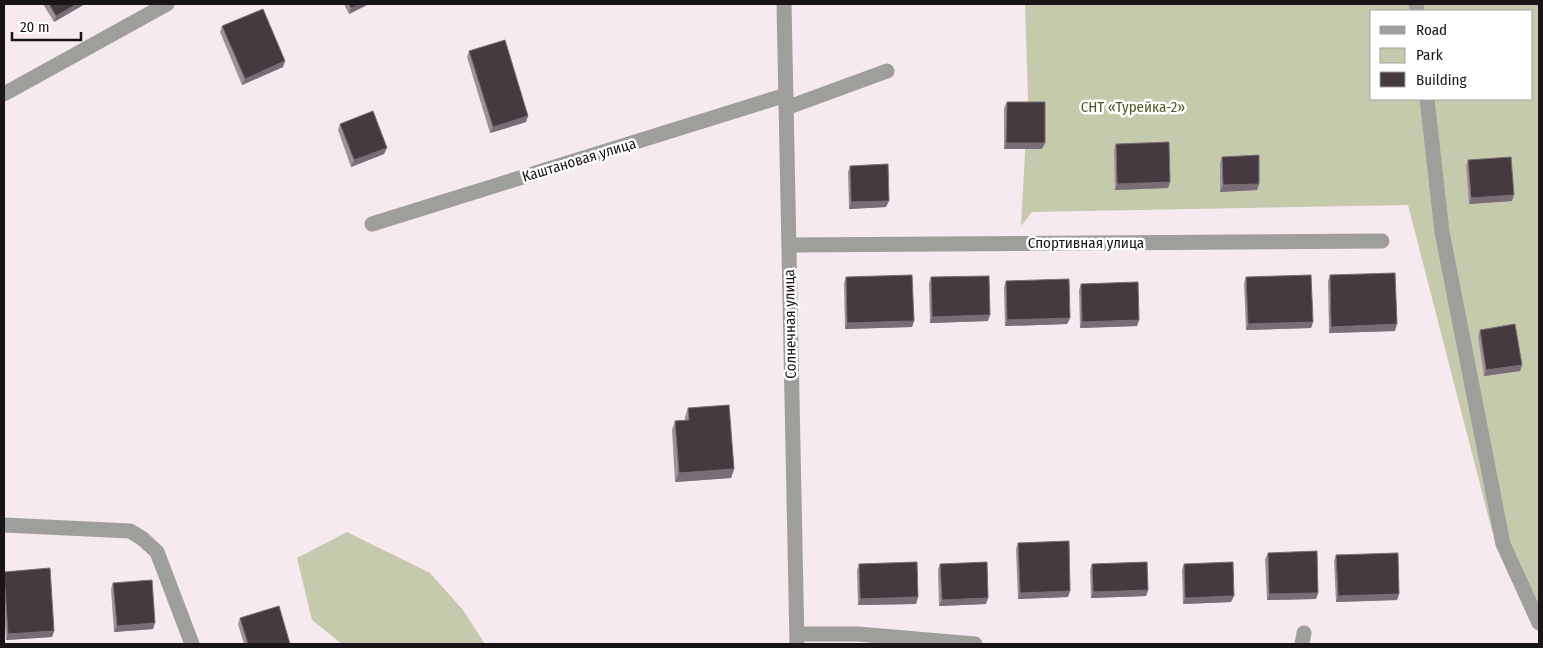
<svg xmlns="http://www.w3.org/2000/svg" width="1543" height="648" font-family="'Fira Sans Condensed',sans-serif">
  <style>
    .green { fill: #c5caac; fill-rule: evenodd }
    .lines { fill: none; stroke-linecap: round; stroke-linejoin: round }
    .minor { stroke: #9e9f9a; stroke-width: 15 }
    .wall { fill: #9d9298 }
    .shaded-wall { fill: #796e75 }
    .building { fill: #443a40; stroke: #796e75 }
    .labels { text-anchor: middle; stroke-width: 5; stroke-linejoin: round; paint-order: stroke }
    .park-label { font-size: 15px; fill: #535926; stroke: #fff }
    .street-label { font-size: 15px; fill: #191417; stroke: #fff }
  </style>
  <rect width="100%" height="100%" fill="#f6e9f0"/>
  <path class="green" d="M 1025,4 L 1539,4 L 1539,628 L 1492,531 L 1408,205 L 1032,212 L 1021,226 L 1028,97 ZM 1372,11 L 1532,11 L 1532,99 L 1372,99 Z
    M 347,532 L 430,573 L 463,610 L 485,644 L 342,644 L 312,620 L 297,558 Z"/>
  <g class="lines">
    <path class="minor" d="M 784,4 L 797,644
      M 1416,4 L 1417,11
      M 4,94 L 167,4
      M 1427,99 L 1442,232 L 1503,544 L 1539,623
      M 786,108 L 887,71
      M 372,224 L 786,95
      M 789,245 L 1382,241
      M 4,525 L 130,531 L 143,539 L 157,552 L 192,644
      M 797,634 L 858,634 L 975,644
      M 1302,644 L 1304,633"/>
  </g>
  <path class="wall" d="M 43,4 L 85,4 L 54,22 Z
    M 344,4 L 369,4 L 349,14 Z
    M 222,26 L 285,61 L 283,67 L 242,85 L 220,32 Z
    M 469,51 L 528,116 L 526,122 L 490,133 L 467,57 Z
    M 1007,102 L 1042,149 L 1004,149 L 1004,108 Z
    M 340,124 L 384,154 L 351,167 L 338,130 Z
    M 1116,144 L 1170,182 L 1168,188 L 1115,190 L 1114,150 Z
    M 1222,157 L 1259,184 L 1257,190 L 1220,192 L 1220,163 Z
    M 1468,160 L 1512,201 L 1469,204 L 1466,166 Z
    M 850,166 L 886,207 L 849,209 L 848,172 Z
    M 1330,275 L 1395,331 L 1329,333 L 1328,281 Z
    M 846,277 L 914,321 L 912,327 L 845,329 L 844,283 Z
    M 931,277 L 988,321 L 930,323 L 929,283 Z
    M 1246,277 L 1313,322 L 1311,328 L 1246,330 L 1244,283 Z
    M 1006,281 L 1070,318 L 1067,324 L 1005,326 L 1004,287 Z
    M 1081,284 L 1139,320 L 1137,326 L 1080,328 L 1079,290 Z
    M 1480,330 L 1522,365 L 1520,371 L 1484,376 L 1478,336 Z
    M 688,408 L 734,469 L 731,478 L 675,482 L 672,430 L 675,421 L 685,420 L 685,417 Z
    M 1018,543 L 1070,591 L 1068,597 L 1018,599 L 1016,549 Z
    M 1268,553 L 1318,593 L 1316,599 L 1267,600 L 1265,559 Z
    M 1336,555 L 1399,594 L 1397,600 L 1336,602 L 1334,561 Z
    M 859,564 L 918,597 L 916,604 L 858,605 L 857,570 Z
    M 940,564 L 986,604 L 939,606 L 938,570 Z
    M 1092,564 L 1148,590 L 1146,596 L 1091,598 L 1090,570 Z
    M 1184,564 L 1231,602 L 1183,604 L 1182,570 Z
    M 4,572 L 54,631 L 52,637 L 6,640 L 4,606 Z
    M 113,583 L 153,629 L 114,632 L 111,589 Z
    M 240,618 L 290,644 L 244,644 L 238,624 Z"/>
  <path class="shaded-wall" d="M 77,4 L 85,4 L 54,22 L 56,16 Z
    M 359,4 L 369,4 L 349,14 L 351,8 Z
    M 285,61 L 283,67 L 242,85 L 245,79 Z
    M 528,116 L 526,122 L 490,133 L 493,127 Z
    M 1006,143 L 1045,143 L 1042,149 L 1004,149 Z
    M 387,148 L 384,154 L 351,167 L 354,160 Z
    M 1170,182 L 1168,188 L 1115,190 L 1117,184 Z
    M 1259,184 L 1257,190 L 1220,192 L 1223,185 Z
    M 1514,195 L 1512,201 L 1469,204 L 1471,198 Z
    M 889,201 L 886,207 L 849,209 L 851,202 Z
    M 990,315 L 988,321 L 930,323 L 932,317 Z
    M 1070,318 L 1067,324 L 1005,326 L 1007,320 Z
    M 1139,320 L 1137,326 L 1080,328 L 1082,322 Z
    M 914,321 L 912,327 L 845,329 L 847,323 Z
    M 1313,322 L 1311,328 L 1246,330 L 1248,324 Z
    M 1397,324 L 1395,331 L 1329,333 L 1331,327 Z
    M 1522,365 L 1520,371 L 1484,376 L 1486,370 Z
    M 734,469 L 731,478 L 675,482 L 679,473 Z
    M 1148,590 L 1146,596 L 1091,598 L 1093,592 Z
    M 1070,591 L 1068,597 L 1018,599 L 1020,593 Z
    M 1318,593 L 1316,599 L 1267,600 L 1269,594 Z
    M 1399,594 L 1397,600 L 1336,602 L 1338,596 Z
    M 1234,596 L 1231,602 L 1183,604 L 1185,598 Z
    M 918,597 L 916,604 L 858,605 L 860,599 Z
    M 988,598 L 986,604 L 939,606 L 942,600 Z
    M 155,623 L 153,629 L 114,632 L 117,626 Z
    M 54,631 L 52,637 L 6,640 L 8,634 Z"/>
  <path class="building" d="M 49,4 L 77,4 L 56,16 Z
    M 349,4 L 359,4 L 351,8 Z
    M 263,9 L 285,61 L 245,79 L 222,26 Z
    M 505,40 L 528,116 L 493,127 L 469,51 Z
    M 1007,102 L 1045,102 L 1045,143 L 1006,143 Z
    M 373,111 L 387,148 L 354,160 L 340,124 Z
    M 1169,142 L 1170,182 L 1117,184 L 1116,144 Z
    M 1259,155 L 1259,184 L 1223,185 L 1222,157 Z
    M 1511,157 L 1514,195 L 1471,198 L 1468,160 Z
    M 888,164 L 889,201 L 851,202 L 850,166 Z
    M 1395,273 L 1397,324 L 1331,327 L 1330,275 Z
    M 912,275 L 914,321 L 847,323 L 846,277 Z
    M 1311,275 L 1313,322 L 1248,324 L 1246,277 Z
    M 989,276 L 990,315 L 932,317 L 931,277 Z
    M 1069,279 L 1070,318 L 1007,320 L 1006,281 Z
    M 1138,282 L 1139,320 L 1082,322 L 1081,284 Z
    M 1515,324 L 1522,365 L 1486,370 L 1480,330 Z
    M 729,405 L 734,469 L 679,473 L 675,421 L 689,420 L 688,408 Z
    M 1069,541 L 1070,591 L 1020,593 L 1018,543 Z
    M 1317,551 L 1318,593 L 1269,594 L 1268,553 Z
    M 1398,553 L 1399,594 L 1338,596 L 1336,555 Z
    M 917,562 L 918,597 L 860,599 L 859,564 Z
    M 987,562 L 988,598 L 942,600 L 940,564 Z
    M 1147,562 L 1148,590 L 1093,592 L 1092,564 Z
    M 1233,562 L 1234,596 L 1185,598 L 1184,564 Z
    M 50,568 L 54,631 L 8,634 L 4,572 Z
    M 152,580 L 155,623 L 117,626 L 113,583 Z
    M 279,606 L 290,644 L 248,644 L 240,618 Z"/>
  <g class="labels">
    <g class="park-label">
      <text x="1133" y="112">СНТ «Турейка-2»</text>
    </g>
    <g class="street-label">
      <text transform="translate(579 160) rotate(-17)" y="5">Каштановая улица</text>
      <text x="1086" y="248">Спортивная улица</text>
      <text transform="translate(790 324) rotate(-91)" y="5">Солнечная улица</text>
    </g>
  </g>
  <rect width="1543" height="648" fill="none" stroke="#191417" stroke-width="10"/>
  <rect x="1370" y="10" width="162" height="90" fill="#ffffff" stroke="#a3a1a2"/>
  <rect x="1380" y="26" width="25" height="8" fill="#9e9f9a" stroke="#a3a1a2"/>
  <text x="1416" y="35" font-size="15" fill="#191417">Road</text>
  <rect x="1380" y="48" width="25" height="15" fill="#c5caac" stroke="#a3a1a2"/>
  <text x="1416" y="60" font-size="15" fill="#191417">Park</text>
  <rect x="1380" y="72" width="25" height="15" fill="#443a40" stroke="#a3a1a2"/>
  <text x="1416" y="85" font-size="15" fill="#191417">Building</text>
  <path d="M12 32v8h69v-8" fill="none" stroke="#191417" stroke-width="2.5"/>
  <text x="20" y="32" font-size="15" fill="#191417" stroke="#ffffff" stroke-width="4" paint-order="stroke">20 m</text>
</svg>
